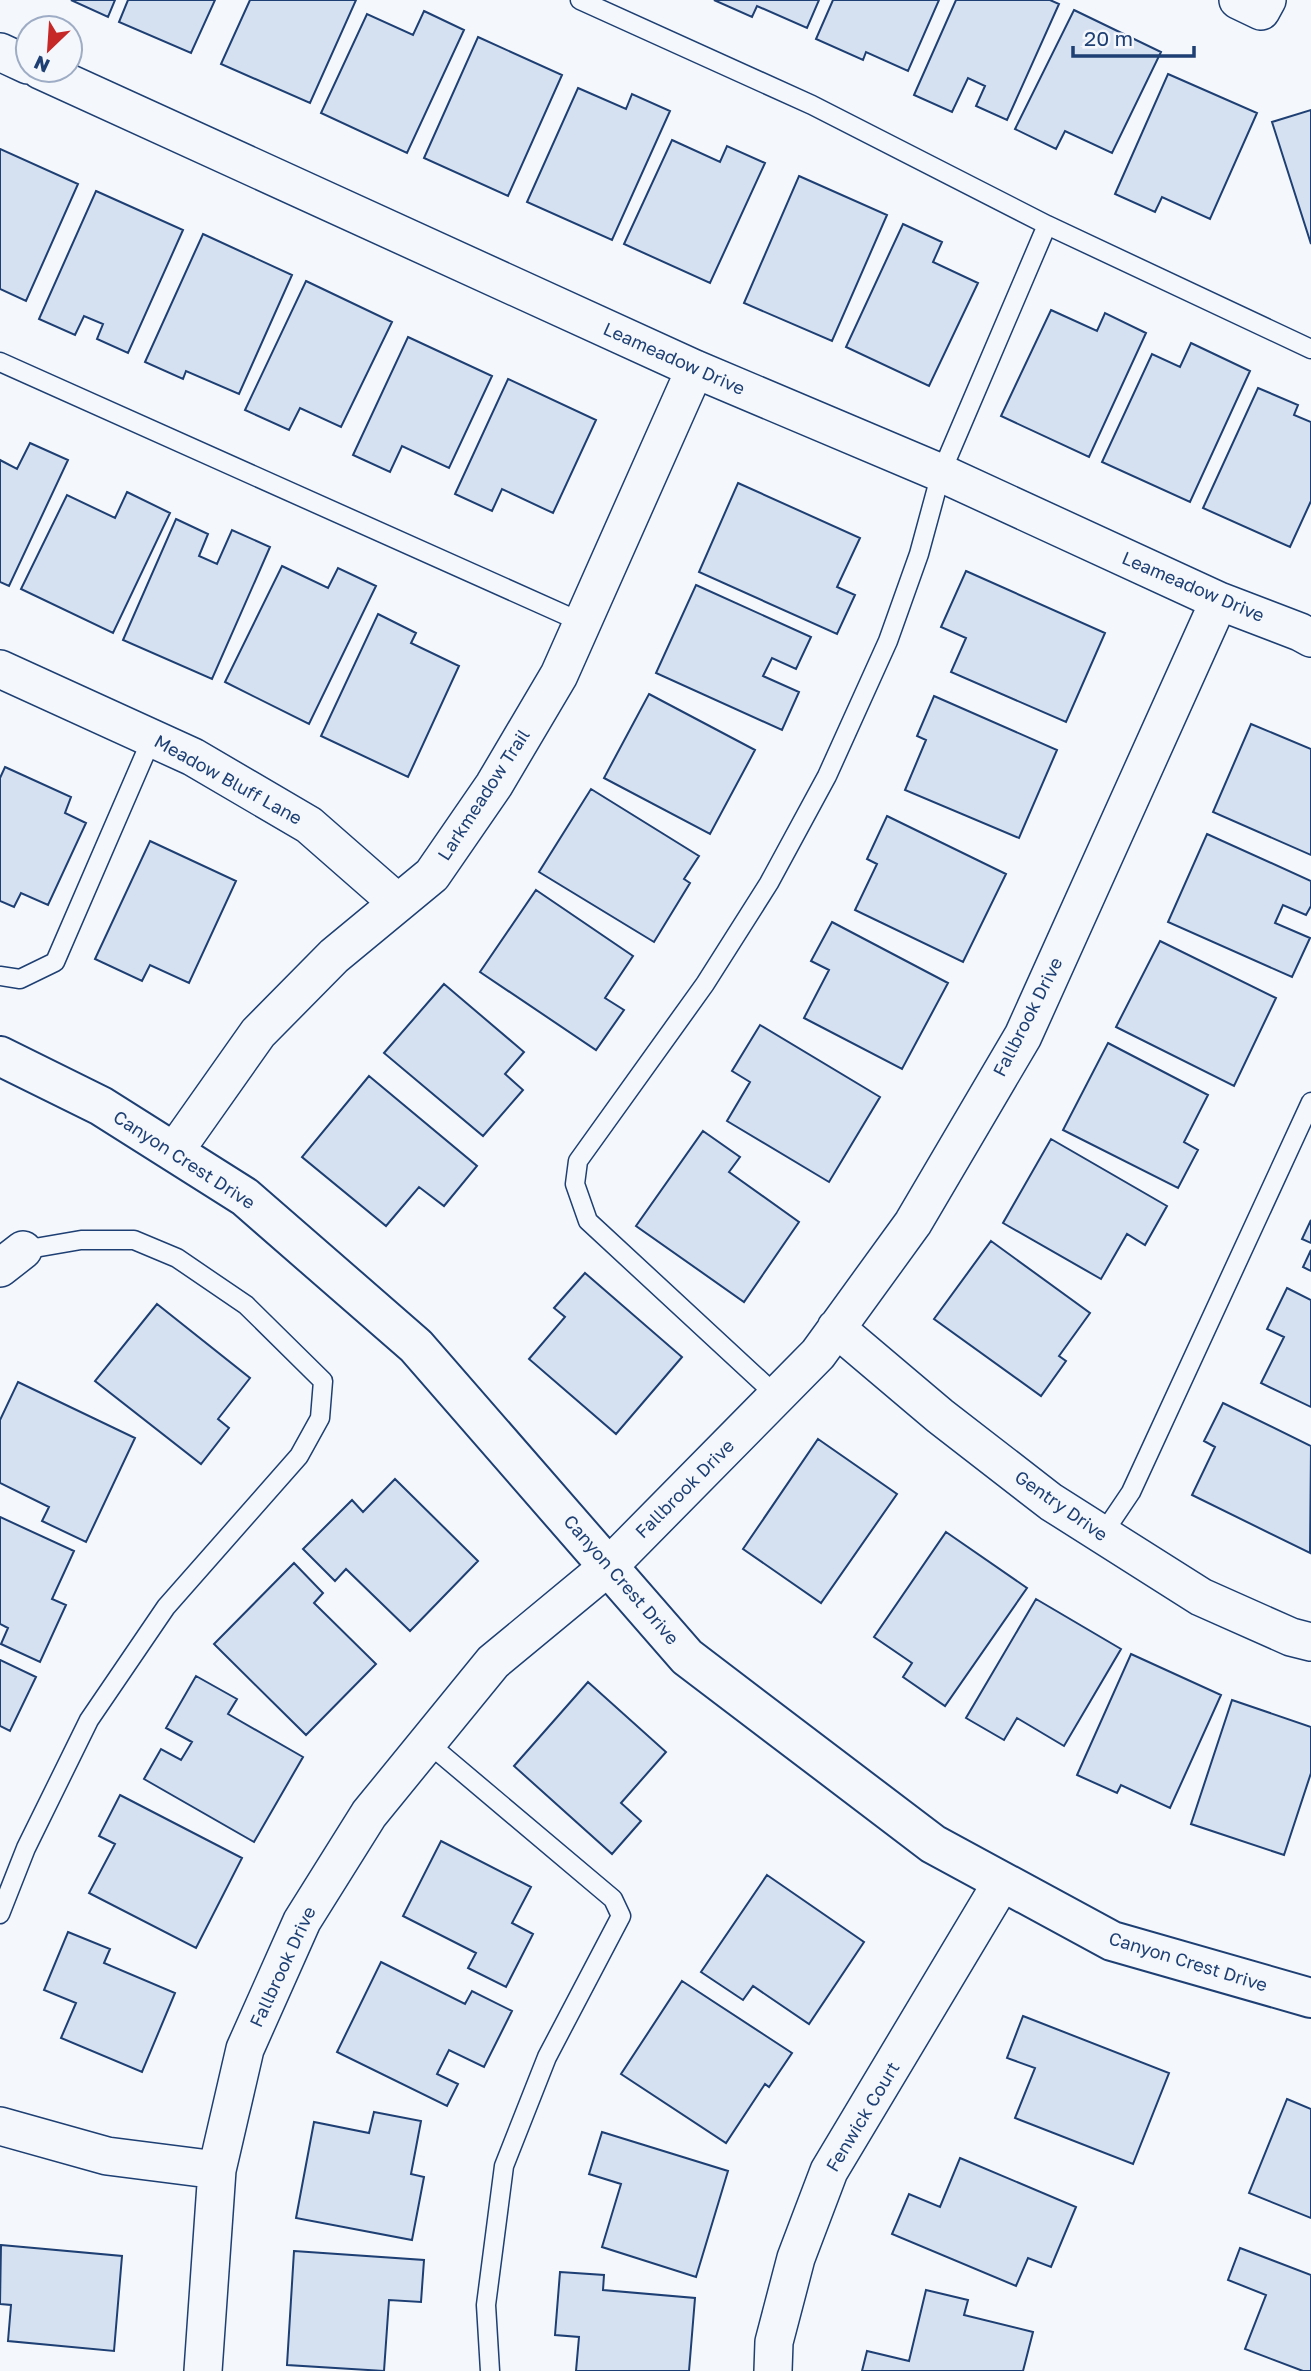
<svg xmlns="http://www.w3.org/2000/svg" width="1311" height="2371" font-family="'Golos Text',sans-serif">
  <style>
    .building { fill: #d5e0f0; stroke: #1d3f73; stroke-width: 2 }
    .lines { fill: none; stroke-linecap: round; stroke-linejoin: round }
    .lane-casing { stroke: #1d3f73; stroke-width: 21 }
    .street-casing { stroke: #1d3f73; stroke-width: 40 }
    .secondary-casing { stroke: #1d3f73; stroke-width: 42 }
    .lane { stroke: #f4f7fb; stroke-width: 18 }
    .street { stroke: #f4f7fb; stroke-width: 37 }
    .secondary { stroke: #f4f7fb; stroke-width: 38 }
    .labels { text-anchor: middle; stroke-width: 5; stroke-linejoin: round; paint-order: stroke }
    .street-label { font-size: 18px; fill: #1d3f73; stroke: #f4f7fb }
  </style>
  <rect width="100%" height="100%" fill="#f4f7fb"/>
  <path class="building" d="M 71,0 L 115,0 L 108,17 Z
    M 128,0 L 215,0 L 191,53 L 119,22 Z
    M 250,0 L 356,0 L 310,103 L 221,64 Z
    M 714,0 L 819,0 L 807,28 L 757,6 L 752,17 Z
    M 833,0 L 939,0 L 908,71 L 866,52 L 863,60 L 816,39 Z
    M 956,0 L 1050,0 L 1059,4 L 1007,120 L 976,106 L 985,86 L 968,78 L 952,112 L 914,95 Z
    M 1074,10 L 1161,52 L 1112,153 L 1065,131 L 1056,149 L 1015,129 Z
    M 424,11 L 464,30 L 407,153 L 321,113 L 367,14 L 413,35 Z
    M 478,37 L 562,75 L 508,196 L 424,158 Z
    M 1168,74 L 1257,113 L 1210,219 L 1162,197 L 1155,212 L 1115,194 Z
    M 578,88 L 626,109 L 632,94 L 670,111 L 612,240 L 527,202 Z
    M 1311,110 L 1311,244 L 1272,122 Z
    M 672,140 L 720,162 L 727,146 L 765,163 L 710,283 L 624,244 Z
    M 0,149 L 78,184 L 26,301 L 0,289 Z
    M 799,176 L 887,215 L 832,341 L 744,303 Z
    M 96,191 L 183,230 L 128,353 L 97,339 L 103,324 L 84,316 L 75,335 L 39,319 Z
    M 903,224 L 942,242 L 933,262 L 978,283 L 929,386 L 846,347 Z
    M 203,234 L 292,275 L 239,394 L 186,371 L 183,379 L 145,362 Z
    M 306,281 L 392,322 L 341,427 L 300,408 L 289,430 L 245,410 Z
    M 1051,310 L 1097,331 L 1105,313 L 1146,333 L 1089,457 L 1001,416 Z
    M 408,337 L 492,376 L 449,468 L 402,446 L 390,472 L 353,455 Z
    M 1191,343 L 1250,371 L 1190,502 L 1102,462 L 1152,354 L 1180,367 Z
    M 508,379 L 596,420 L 553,513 L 502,489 L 492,511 L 455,494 Z
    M 1258,388 L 1298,405 L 1294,415 L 1311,422 L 1311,501 L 1290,547 L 1203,508 Z
    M 30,443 L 68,460 L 9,586 L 0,582 L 0,460 L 17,469 Z
    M 738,483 L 860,538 L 837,587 L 855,595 L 837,634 L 699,572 Z
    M 127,492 L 170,513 L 113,633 L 21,589 L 67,495 L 115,518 Z
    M 176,519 L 208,534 L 199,556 L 217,564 L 232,530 L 270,547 L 212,679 L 123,640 Z
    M 282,566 L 328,588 L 338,568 L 376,586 L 309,724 L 225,682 Z
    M 966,571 L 1105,633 L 1066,722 L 951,672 L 966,638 L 941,627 Z
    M 696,585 L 811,637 L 796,669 L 772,658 L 763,676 L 799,692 L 782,730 L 656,673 Z
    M 378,614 L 416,633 L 411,643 L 459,666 L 408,777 L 321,736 Z
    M 649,694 L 755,750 L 710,834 L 604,778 Z
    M 934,696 L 1057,750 L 1019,838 L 905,790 L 926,740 L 917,736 Z
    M 1251,724 L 1311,749 L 1311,855 L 1213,812 Z
    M 5,767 L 71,797 L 65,813 L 86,823 L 48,905 L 21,893 L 14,907 L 0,901 L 0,778 Z
    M 591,789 L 699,856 L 684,879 L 690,883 L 654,942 L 539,872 Z
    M 887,816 L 1006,874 L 963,962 L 855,910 L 877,864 L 867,859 Z
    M 1207,834 L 1311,881 L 1311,906 L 1306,915 L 1283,905 L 1275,923 L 1310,938 L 1292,977 L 1168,922 Z
    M 150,841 L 236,881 L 189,983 L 150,965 L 142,981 L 95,959 Z
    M 536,890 L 633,956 L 605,998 L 624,1010 L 596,1050 L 480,972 Z
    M 832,922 L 948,983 L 902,1069 L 804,1018 L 829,970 L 811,961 Z
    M 1160,941 L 1276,998 L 1234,1086 L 1116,1027 Z
    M 444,984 L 524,1052 L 505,1074 L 523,1090 L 483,1136 L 384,1053 Z
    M 760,1025 L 880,1097 L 829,1182 L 727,1121 L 750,1082 L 732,1071 Z
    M 1108,1043 L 1208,1095 L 1184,1142 L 1198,1150 L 1178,1188 L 1063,1130 Z
    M 369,1076 L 477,1166 L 444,1206 L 419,1187 L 386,1226 L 302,1157 Z
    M 703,1131 L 740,1157 L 729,1172 L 799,1222 L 744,1302 L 636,1226 Z
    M 1051,1139 L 1167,1206 L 1145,1245 L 1127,1234 L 1101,1279 L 1003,1223 Z
    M 1311,1220 L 1311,1243 L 1302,1239 Z
    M 991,1241 L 1090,1313 L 1059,1356 L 1066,1361 L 1041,1396 L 934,1319 Z
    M 1311,1250 L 1311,1271 L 1303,1267 Z
    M 585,1273 L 682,1357 L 616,1434 L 529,1359 L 565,1317 L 554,1308 Z
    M 1287,1288 L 1311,1300 L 1311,1407 L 1261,1383 L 1284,1337 L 1267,1329 Z
    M 157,1304 L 250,1378 L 218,1419 L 229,1428 L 201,1464 L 95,1381 Z
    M 18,1382 L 135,1438 L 86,1542 L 42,1521 L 49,1507 L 0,1483 L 0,1420 Z
    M 1223,1403 L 1311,1446 L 1310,1553 L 1192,1495 L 1215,1447 L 1204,1441 Z
    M 818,1439 L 897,1494 L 821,1603 L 743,1549 Z
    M 395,1479 L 478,1561 L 410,1631 L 346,1569 L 335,1581 L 303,1549 L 352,1500 L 363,1512 Z
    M 0,1517 L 74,1551 L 52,1599 L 66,1605 L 40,1662 L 1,1644 L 8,1628 L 0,1624 Z
    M 946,1532 L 1027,1588 L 945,1706 L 903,1677 L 912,1663 L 874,1637 Z
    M 294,1563 L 323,1593 L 314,1603 L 376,1664 L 306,1735 L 214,1644 Z
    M 1036,1599 L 1121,1649 L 1064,1746 L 1017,1718 L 1004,1740 L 966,1718 Z
    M 1131,1654 L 1221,1695 L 1170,1808 L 1121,1785 L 1117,1793 L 1077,1775 Z
    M 0,1660 L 36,1677 L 10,1731 L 0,1726 Z
    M 196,1676 L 237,1699 L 228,1714 L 303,1757 L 254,1842 L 144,1779 L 161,1749 L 181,1760 L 192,1742 L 166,1728 Z
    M 588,1682 L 666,1752 L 621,1803 L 641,1821 L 612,1854 L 514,1766 Z
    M 1232,1700 L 1311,1727 L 1311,1773 L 1284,1855 L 1191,1824 Z
    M 120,1795 L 242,1858 L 196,1948 L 89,1893 L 115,1844 L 99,1836 Z
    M 441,1841 L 531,1887 L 512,1923 L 533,1934 L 506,1987 L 468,1968 L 476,1953 L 403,1916 Z
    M 767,1875 L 864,1942 L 809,2024 L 753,1986 L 743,2000 L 701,1972 Z
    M 68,1932 L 110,1949 L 104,1963 L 175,1993 L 142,2072 L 61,2038 L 76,2003 L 44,1990 Z
    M 381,1962 L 465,2004 L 472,1991 L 512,2011 L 484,2067 L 449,2050 L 437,2074 L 458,2084 L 447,2106 L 337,2052 Z
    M 682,1981 L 792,2053 L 769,2087 L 765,2084 L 726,2143 L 621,2074 Z
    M 1023,2016 L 1169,2073 L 1133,2164 L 1015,2118 L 1035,2068 L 1007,2058 Z
    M 1287,2099 L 1311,2109 L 1311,2218 L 1249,2193 Z
    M 374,2112 L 421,2121 L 411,2174 L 424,2177 L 412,2240 L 296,2218 L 314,2122 L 369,2133 Z
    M 602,2132 L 728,2171 L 696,2277 L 602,2247 L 621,2184 L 589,2174 Z
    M 960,2158 L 1076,2207 L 1051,2267 L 1028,2258 L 1016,2286 L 892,2234 L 909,2194 L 940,2207 Z
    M 1,2245 L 122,2256 L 114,2351 L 8,2341 L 11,2305 L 0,2304 Z
    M 1240,2248 L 1311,2275 L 1311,2371 L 1303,2371 L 1245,2349 L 1266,2295 L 1228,2280 Z
    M 294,2251 L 424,2260 L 421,2302 L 389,2300 L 384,2371 L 287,2365 Z
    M 560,2272 L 604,2275 L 603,2290 L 695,2298 L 689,2371 L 576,2371 L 579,2337 L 555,2335 Z
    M 926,2290 L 968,2300 L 964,2315 L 1033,2332 L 1023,2371 L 862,2371 L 867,2351 L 909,2361 Z"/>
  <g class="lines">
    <g class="lane-casing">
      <path id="lane" d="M 580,0 L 812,105 L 1047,225 L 1311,349
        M 0,362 L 581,622
        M 0,976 L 20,979 L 55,962 L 152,738
        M 777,1396 L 588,1221 L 575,1184 L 578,1161 L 705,984 L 769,883 L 827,776 L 888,641 L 919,554 L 941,473 L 1047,225
        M 1102,1535 L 1131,1492 L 1311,1102
        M 428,1743 L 613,1899 L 621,1916 L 547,2057 L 504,2166 L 486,2305 L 490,2371
        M 0,1914 L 26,1848 L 89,1720 L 166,1607 L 299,1456 L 320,1418 L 323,1381 L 246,1305 L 177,1258 L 134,1240 L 81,1240 L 23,1250"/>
    </g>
    <g class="street-casing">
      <path id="street" d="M 1238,0 L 1261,11 L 1267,0
        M 0,52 L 28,65
        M 40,70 L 695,369 L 941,473 L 1219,601 L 1300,632 L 1311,638
        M 0,669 L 193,757 L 309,825 L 398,903
        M 174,1152 L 258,1033 L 334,956 L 432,875 L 494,785 L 559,675 L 695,369
        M 0,1268 L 23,1250
        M 836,1328 L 940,1416 L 1051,1502 L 1201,1597 L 1291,1637 L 1311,1642
        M 0,2126 L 107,2156 L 217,2170
        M 203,2371 L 217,2170 L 245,2049 L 302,1921 L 369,1814 L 493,1662 L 609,1566 L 818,1354 L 913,1223 L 1023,1036 L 1219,601
        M 773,2371 L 774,2342 L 796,2258 L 829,2171 L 1002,1882"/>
    </g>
    <g class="secondary-casing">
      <path id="secondary" d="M 0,1056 L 101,1106 L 245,1197 L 416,1346 L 687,1657 L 933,1844 L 1112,1941 L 1311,1998"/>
    </g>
    <use href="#lane" class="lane"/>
    <use href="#street" class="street"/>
    <use href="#secondary" class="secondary"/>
  </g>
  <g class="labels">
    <g class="street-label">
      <text transform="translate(674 359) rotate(24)" y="6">Leameadow Drive</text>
      <text transform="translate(1193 587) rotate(23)" y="6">Leameadow Drive</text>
      <text transform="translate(228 780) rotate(29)" y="6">Meadow Bluff Lane</text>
      <text transform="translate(484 795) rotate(-57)" y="6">Larkmeadow Trail</text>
      <text transform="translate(1028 1017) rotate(-63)" y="6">Fallbrook Drive</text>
      <text transform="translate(184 1160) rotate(33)" y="6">Canyon Crest Drive</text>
      <text transform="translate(685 1489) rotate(-45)" y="6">Fallbrook Drive</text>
      <text transform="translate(1061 1506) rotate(35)" y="6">Gentry Drive</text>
      <text transform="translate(621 1580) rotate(49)" y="6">Canyon Crest Drive</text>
      <text transform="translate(1188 1962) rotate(17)" y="6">Canyon Crest Drive</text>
      <text transform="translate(283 1967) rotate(-65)" y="6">Fallbrook Drive</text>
      <text transform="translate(863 2117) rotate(-59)" y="6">Fenwick Court</text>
    </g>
  </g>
  <g transform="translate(49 49) rotate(205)"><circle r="33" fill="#f4f7fb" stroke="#9eadc5" stroke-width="2"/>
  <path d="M0-5L12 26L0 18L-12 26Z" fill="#c62828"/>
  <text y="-10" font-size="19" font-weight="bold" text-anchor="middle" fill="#1d3f73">N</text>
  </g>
  <path d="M1073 46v10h121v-10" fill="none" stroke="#1d3f73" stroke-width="3.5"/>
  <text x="1084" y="46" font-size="21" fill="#1d3f73" stroke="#f4f7fb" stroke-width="5" paint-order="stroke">20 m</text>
</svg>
